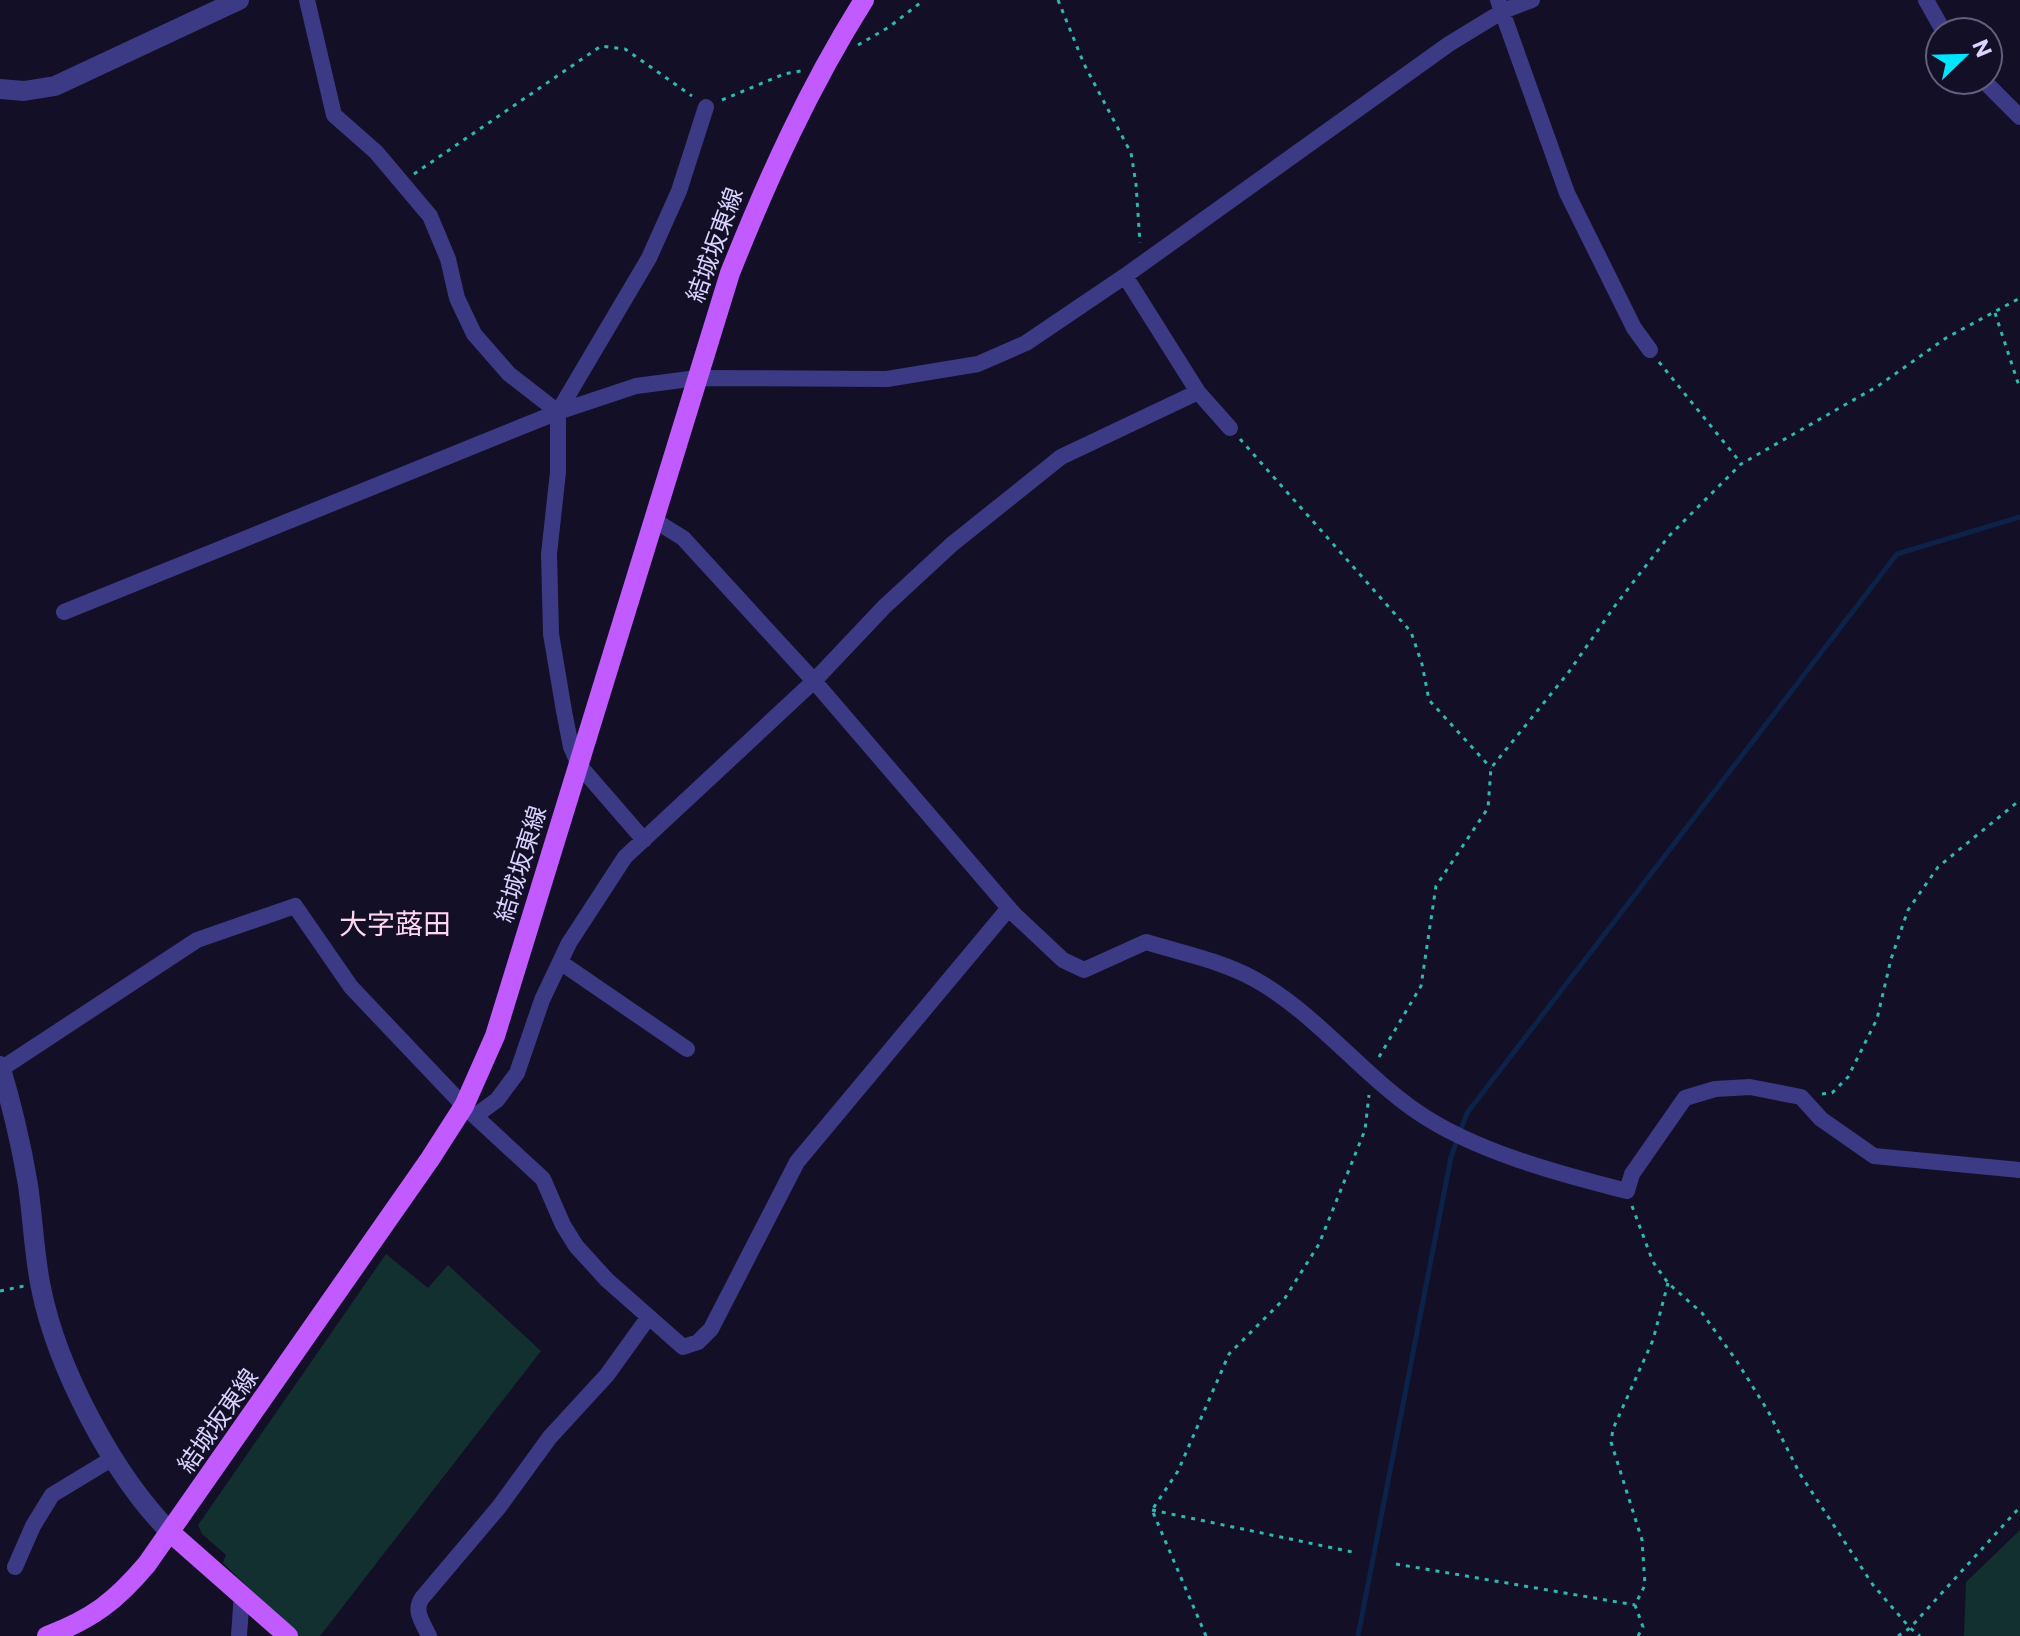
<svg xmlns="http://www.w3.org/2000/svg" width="2020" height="1636" font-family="Commissioner,'Noto Sans JP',sans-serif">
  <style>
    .green { fill: #12302f }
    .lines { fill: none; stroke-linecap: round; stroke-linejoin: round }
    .stream { stroke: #0c2248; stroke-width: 5 }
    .path { stroke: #2fb8b0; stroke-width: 3; stroke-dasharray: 4 6; stroke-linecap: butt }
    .minor { stroke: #3d3a85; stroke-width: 16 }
    .tertiary { stroke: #3d3a85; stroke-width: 20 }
    .primary { stroke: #c25bff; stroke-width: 20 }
    .labels { text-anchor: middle; stroke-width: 6; stroke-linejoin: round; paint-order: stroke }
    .street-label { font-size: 24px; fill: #d9d4ff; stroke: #130f26 }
    .quarter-label { font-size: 28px; fill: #ffd6f0; stroke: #130f26 }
  </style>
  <rect width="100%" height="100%" fill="#130f26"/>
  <path class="green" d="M 386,1254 L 428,1288 L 448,1265 L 541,1351 L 320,1636 L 298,1636 L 223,1563 L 226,1555 L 202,1534 L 198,1525 Z
    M 2020,1530 L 2020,1636 L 1964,1636 L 1966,1582 Z"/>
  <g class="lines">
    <path class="stream" d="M 1358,1636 L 1451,1157 L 1467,1113 L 1897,554 L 2020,517"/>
    <path class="path" d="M 1058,0 L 1084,64 L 1131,153 L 1136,184 L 1140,243
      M 858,45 L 889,27 L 924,0
      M 722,100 L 784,74 L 801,71
      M 414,174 L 601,46 L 625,49 L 692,96
      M 1995,313 L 2020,389
      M 1659,362 L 1740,462
      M 1240,439 L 1411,632 L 1422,664 L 1429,700 L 1491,768
      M 1379,1057 L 1421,986 L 1436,886 L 1488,808 L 1491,768 L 1568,673 L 1617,603 L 1669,536 L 1741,464 L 1878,386 L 1946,338 L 2020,298
      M 1822,1094 L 1832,1093 L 1848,1077 L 1877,1019 L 1891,959 L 1908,910 L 1938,867 L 2020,800
      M 1632,1206 L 1653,1262 L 1668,1283 L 1702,1313 L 1736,1360 L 1768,1411 L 1800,1474 L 1873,1585 L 1910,1628 L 1920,1636
      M 0,1291 L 24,1286
      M 1152,1510 L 1357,1553
      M 1396,1564 L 1635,1605
      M 1206,1636 L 1152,1510 L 1178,1471 L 1229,1354 L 1285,1298 L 1319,1244 L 1365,1130 L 1369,1095
      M 1638,1636 L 1643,1627 L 1635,1605 L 1645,1585 L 1642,1540 L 1611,1442 L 1613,1429 L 1653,1340 L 1668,1283
      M 1898,1636 L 1910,1628 L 2020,1507"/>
    <path class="minor" d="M 307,0 L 334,115 L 376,152 L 430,216 L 448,259 L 457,298 L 474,334 L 509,374 L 558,412
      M 1498,0 L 1567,193 L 1634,328 L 1650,350
      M 1926,0 L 1944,32
      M 1983,80 L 2020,117
      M 1125,276 L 1198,392 L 1230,428
      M 654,520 L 683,538 L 814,681 L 1014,914 L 1063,960 L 1084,970 L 1146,942 C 1182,953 1222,961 1256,980 C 1316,1014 1360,1072 1416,1111 C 1473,1151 1560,1174 1627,1191 L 1632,1174 L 1685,1098 L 1715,1089 L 1750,1087 L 1801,1097 L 1821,1119 L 1874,1156 L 2020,1170
      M 64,612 L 558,412 L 636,386 L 697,378 L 887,379 L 978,364 L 1026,343 L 1125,276 L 1449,44 L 1503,11 L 1532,0
      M 644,840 L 579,765 L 571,747 L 564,711 L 551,634 L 549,554 L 558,472 L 558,412 L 649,258 L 679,191 L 706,107
      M 560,962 L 687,1049
      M 1,1069 L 197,940 L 295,906 L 351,987 L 464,1106 L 543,1179 L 563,1225 L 576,1246 L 607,1280 L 683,1347 L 698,1342 L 711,1329 L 797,1162 L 1009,908
      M 475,1116 L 497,1100 L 517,1073 L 542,1000 L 569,943 L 625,857 L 814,681 L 885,606 L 951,545 L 1061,457 L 1198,392
      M 15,1567 L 33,1526 L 52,1495 L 113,1458
      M 239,1636 L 242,1593
      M 429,1636 C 423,1623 413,1611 422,1598 L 499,1507 L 550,1437 L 607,1375 L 648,1318"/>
    <path class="tertiary" d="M 0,89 L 24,91 L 55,86 L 239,0
      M 0,1066 C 12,1105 21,1144 28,1185 C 33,1219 34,1254 41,1288 C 57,1368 113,1475 171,1533"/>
    <path class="primary" d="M 171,1533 L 288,1636
      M 47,1636 C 92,1619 116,1601 147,1564 L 430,1159 L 464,1106 L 495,1036 L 730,273 C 768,178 809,87 864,0"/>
  </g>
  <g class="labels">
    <g class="street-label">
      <text transform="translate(715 245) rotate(-70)" y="8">結城坂東線</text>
      <text transform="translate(521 864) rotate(-73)" y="8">結城坂東線</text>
      <text transform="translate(218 1421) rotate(-55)" y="8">結城坂東線</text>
    </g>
    <g class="quarter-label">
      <text x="395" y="934">大字蕗田</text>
    </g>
  </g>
  <g transform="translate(1964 56) rotate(67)"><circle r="38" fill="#130f26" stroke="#625e7d" stroke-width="2"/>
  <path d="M0-6L14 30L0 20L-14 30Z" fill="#00e5ff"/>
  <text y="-12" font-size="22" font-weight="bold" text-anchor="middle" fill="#d9d4ff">N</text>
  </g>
</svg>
